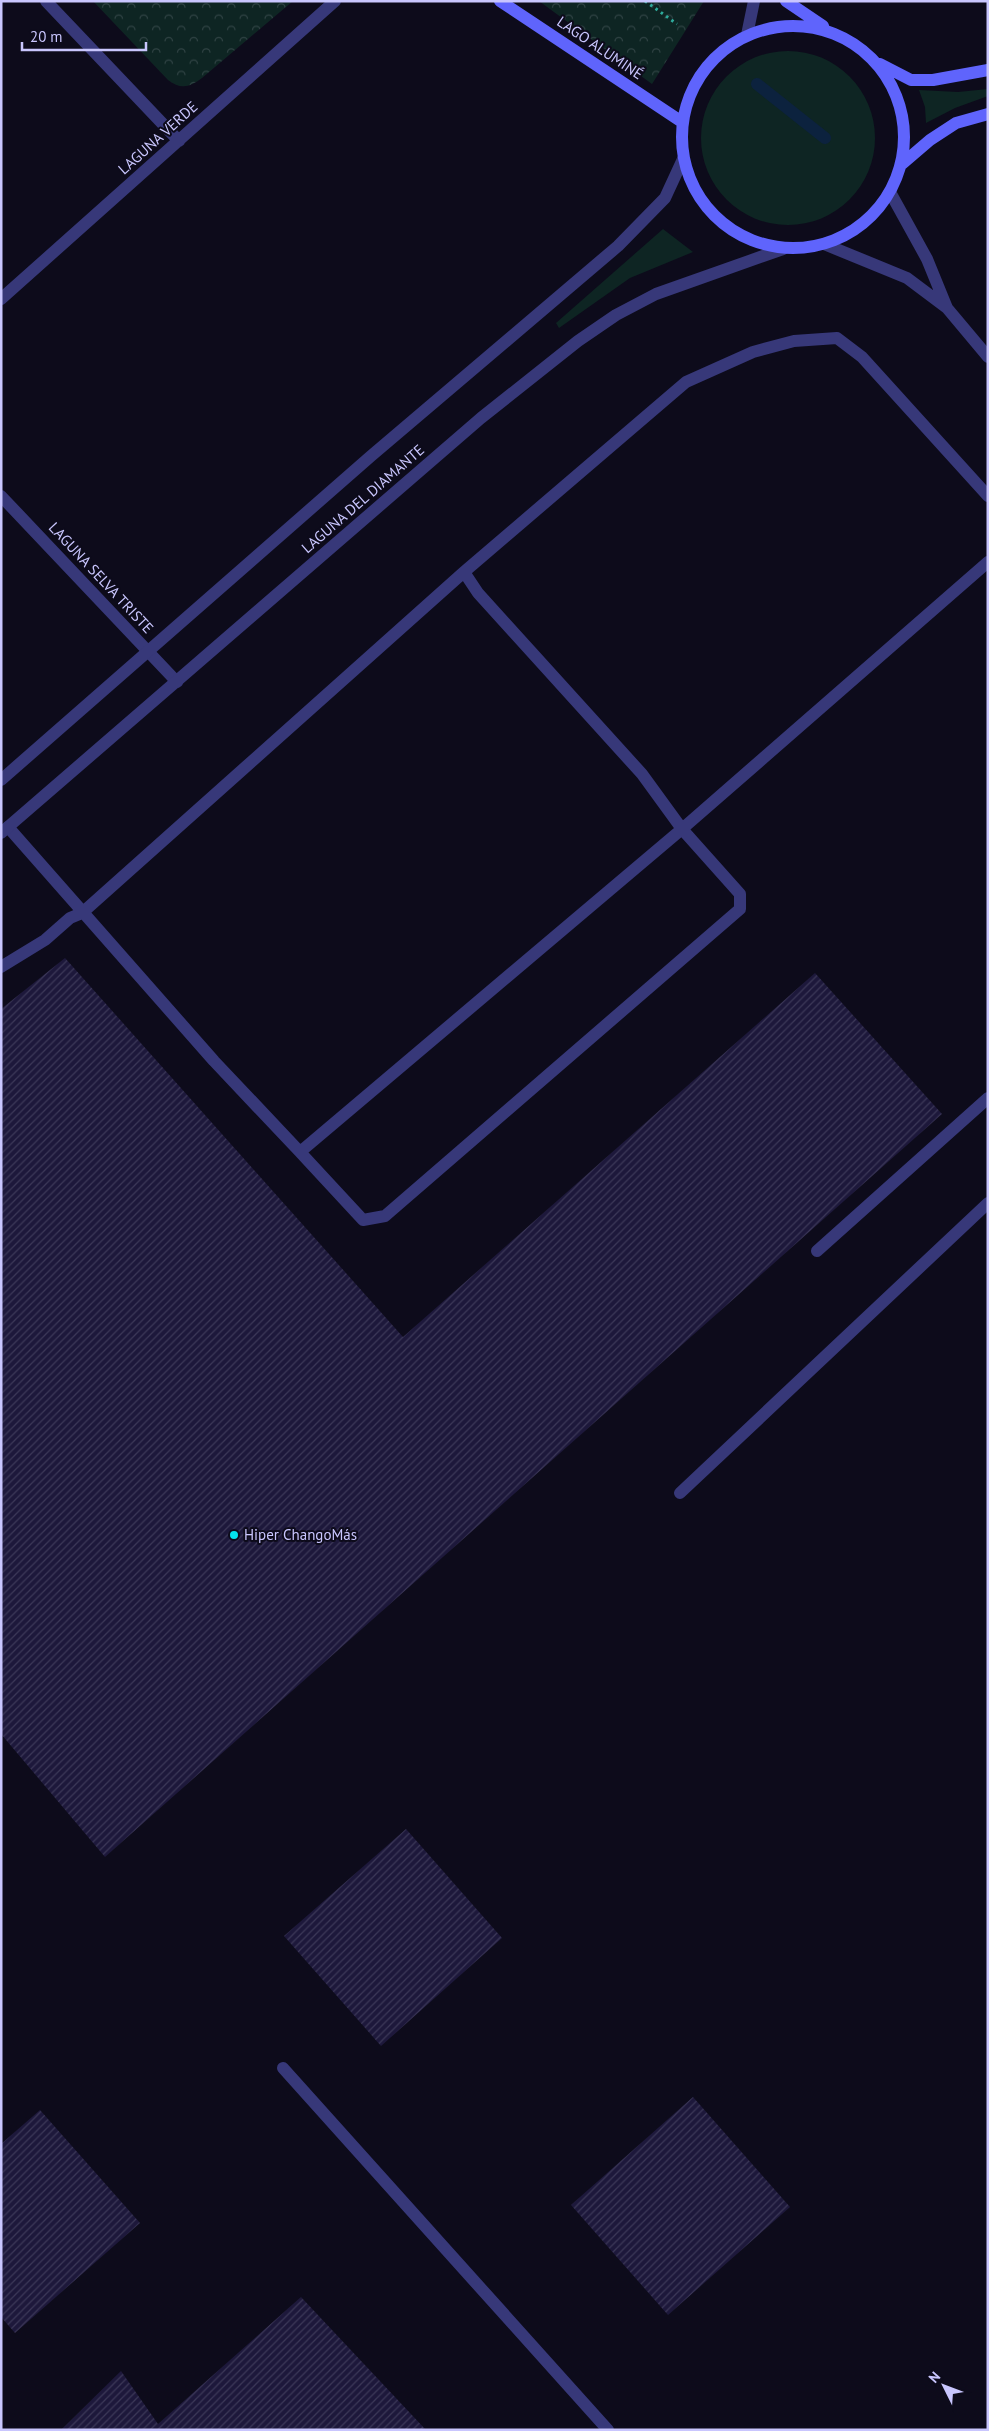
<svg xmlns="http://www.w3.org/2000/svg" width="989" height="2431" font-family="'PT Sans',sans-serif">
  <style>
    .green { fill: #0e2523 }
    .forest { fill: url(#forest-crowns) }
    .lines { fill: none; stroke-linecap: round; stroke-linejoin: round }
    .stream { stroke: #0c223e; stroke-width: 12 }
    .building { fill: url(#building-hatch) }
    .path { stroke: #2eaa9b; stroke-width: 3; stroke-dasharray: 2.5 4; stroke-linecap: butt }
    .service { stroke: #373879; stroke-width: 12 }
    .minor { stroke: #373879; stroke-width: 12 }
    .tertiary { stroke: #373879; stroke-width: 12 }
    .secondary { stroke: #5f64fc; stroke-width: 12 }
    .poi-dot { fill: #04e2ec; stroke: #0d0b1b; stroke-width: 2 }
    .labels { text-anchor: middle; stroke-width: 4; stroke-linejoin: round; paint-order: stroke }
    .street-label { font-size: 15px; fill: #c9c6fe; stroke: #0d0b1b }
    .poi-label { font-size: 15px; fill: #c9c6fe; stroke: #0d0b1b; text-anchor: start }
  </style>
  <defs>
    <pattern id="forest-crowns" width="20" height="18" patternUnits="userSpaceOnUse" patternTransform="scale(1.25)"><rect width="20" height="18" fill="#0e2523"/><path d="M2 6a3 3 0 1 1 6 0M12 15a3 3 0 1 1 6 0" fill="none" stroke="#304344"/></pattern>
    <pattern id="building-hatch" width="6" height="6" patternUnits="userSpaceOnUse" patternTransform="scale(1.25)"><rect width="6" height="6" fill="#1d183b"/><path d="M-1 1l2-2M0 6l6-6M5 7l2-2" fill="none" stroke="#3c3858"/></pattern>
  </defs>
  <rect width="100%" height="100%" fill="#0d0b1b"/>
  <path class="green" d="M701 138a87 87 0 1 1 174 0a87 87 0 1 1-174 0Z
    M 988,89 L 988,96 L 955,108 L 926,123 L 925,107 L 919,90 L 958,92 Z
    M 663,229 L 693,252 L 630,278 L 559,328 L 556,323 Z"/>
  <path class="forest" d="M 93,1 L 293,1 L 202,78 C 190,87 181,90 168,80 Z
    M 539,1 L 704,1 L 652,84 Z"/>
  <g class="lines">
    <path class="stream" d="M 757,84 L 825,138"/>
  </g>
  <path class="building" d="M 65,958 L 403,1337 L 815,973 L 942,1114 L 105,1857 L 1,1734 L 1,1009 Z
    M 406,1829 L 502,1938 L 381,2046 L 284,1936 Z
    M 693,2097 L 790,2207 L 668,2315 L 571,2205 Z
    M 40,2110 L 140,2223 L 15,2333 L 1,2317 L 1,2144 Z
    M 301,2297 L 426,2430 L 61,2430 L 121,2371 L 158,2424 Z"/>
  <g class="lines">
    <path class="path" d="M 645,1 L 677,24"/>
    <path class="service" d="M 890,192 L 927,259 L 947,308
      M 824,244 L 907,278 L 947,308 L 988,357
      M 8,827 L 214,1061 L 300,1152 L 682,829 L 988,562
      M 1,967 L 45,940 L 70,918 L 82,913 L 464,572 L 686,382 L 753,352 L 794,341 L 837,338 L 862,357 L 988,496
      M 300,1152 L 363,1220 L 385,1216 L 740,909 L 740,894 L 682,829 L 642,774 L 478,593 L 464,572
      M 817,1251 L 988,1098
      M 680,1493 L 988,1203
      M 283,2068 L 608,2430"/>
    <path class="minor" d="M 46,1 L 179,141
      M 747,35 L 754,1
      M 1,299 L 335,1
      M 1,496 L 177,682"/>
    <path class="tertiary" d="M 1,780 L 371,456 L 618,246 L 665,198 L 683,159
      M 1,833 L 481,418 L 578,341 L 616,315 L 656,294 L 783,249"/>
    <path class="secondary" d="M 500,1 L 682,122
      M 786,1 L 823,26
      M682 137a111 111 0 1 1 222 0a111 111 0 1 1-222 0Z
      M 880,64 L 911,80 L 933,80 L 988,70
      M 902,164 L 930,140 L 956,123 L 988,114"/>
  </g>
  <circle class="poi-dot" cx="234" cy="1535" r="5"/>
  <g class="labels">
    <g class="street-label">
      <text transform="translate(600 48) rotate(34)" y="5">LAGO ALUMINÉ</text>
      <text transform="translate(158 138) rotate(-42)" y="5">LAGUNA VERDE</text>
      <text transform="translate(363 499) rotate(-41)" y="5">LAGUNA DEL DIAMANTE</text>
      <text transform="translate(101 578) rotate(47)" y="5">LAGUNA SELVA TRISTE</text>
    </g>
    <g class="poi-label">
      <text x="244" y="1540">Hiper ChangoMás</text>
    </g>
  </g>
  <rect width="989" height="2431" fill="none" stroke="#c9c6fe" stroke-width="5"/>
  <g transform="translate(944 2386) rotate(312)" stroke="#0d0b1b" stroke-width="4" paint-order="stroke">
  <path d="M0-4L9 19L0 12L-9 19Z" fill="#c9c6fe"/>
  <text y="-8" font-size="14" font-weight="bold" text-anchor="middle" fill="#c9c6fe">N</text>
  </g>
  <path d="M22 42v8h124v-8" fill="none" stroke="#c9c6fe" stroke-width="2.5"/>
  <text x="30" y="42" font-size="15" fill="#c9c6fe" stroke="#0d0b1b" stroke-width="4" paint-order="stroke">20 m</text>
</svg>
